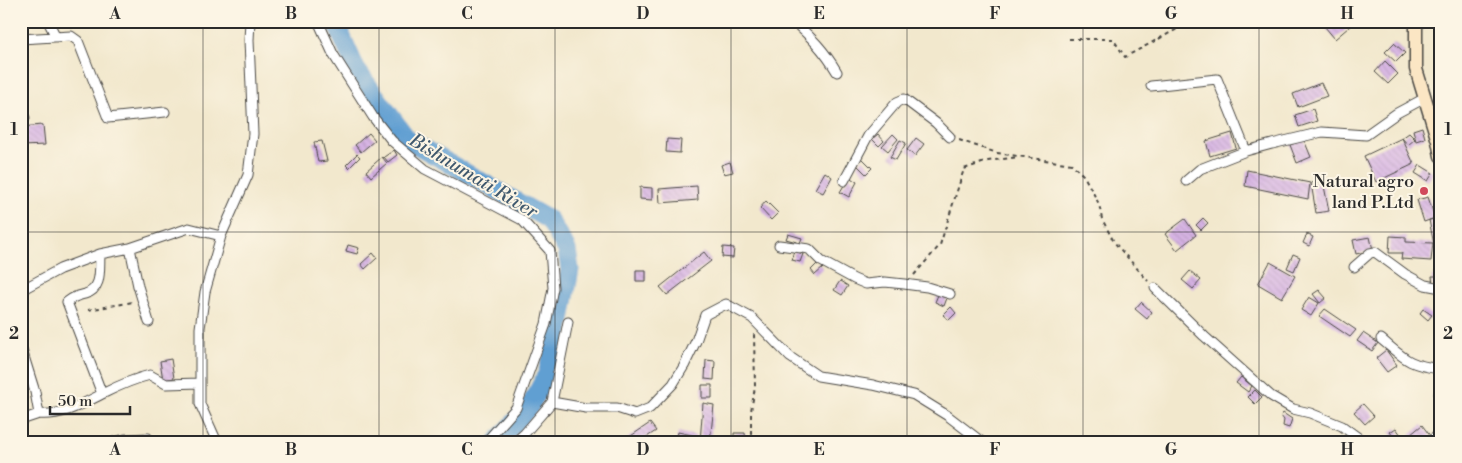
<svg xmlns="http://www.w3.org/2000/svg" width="1462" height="463" font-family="'Libre Bodoni',serif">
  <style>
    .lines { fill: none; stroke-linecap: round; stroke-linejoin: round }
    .river { stroke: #609fd2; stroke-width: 19 }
    .building { fill: url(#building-back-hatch) }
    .street-casing { stroke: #494743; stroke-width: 11 }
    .secondary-casing { stroke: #494743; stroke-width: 15 }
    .path { stroke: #494743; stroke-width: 2; stroke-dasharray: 4 4; stroke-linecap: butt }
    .street { stroke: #fff; stroke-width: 9 }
    .secondary { stroke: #fbe6c4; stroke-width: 12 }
    .grid { fill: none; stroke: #2b2b2b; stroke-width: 1; stroke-opacity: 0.55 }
    .poi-dot { fill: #d1495b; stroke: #fcf5e5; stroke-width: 2 }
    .labels { text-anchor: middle; stroke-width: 4; stroke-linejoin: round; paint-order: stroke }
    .poi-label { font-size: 18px; fill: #2b2b2b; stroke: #fcf5e5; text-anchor: end }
    .water-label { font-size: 19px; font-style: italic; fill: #40596e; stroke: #fcf5e5 }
    .neatline { fill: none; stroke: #2b2b2b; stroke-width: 2 }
    .grid-label { font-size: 16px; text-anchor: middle; font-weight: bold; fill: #2b2b2b }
  </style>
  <defs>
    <pattern id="building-back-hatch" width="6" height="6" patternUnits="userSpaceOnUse" patternTransform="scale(1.25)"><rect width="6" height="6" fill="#d6b2e4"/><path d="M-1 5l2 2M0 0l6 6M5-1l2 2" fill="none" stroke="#b899c4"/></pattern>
  </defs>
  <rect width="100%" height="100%" fill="#fcf5e5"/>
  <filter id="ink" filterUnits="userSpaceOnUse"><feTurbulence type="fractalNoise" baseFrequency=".02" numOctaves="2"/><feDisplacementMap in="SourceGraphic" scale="10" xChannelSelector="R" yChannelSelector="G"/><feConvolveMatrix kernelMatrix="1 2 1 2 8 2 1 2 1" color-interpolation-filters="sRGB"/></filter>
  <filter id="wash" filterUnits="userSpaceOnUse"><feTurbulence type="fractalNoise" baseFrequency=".0096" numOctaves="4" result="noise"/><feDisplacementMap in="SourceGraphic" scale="20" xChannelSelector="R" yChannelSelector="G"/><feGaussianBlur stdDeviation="1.12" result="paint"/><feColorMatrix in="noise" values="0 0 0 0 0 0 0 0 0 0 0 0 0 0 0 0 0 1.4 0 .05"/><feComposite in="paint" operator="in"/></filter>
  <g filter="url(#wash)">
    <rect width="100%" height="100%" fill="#f2e8cd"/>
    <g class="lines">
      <path class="river" d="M 335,21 L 356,69 L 408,140 L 549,220 L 567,250 L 570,269 L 559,331 L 547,374 L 530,406 L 497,442"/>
    </g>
    <g id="blocks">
      <path class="building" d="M 1320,21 L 1356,21 L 1335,39 Z
        M 1394,43 L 1405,53 L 1396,62 L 1385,52 Z
        M 1385,61 L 1398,74 L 1388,84 L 1375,72 Z
        M 1321,83 L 1327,96 L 1298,107 L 1293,94 Z
        M 1313,109 L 1317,121 L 1299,127 L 1295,115 Z
        M 43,125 L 45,145 L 21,146 L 21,127 Z
        M 1422,127 L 1425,138 L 1416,141 L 1413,130 Z
        M 369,133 L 375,140 L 361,152 L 355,145 Z
        M 1232,133 L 1236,148 L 1210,156 L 1206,141 Z
        M 1409,133 L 1415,139 L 1408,145 L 1402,138 Z
        M 878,134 L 884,141 L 879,146 L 872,139 Z
        M 893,134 L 898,139 L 888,151 L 882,146 Z
        M 916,138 L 924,144 L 915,156 L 907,150 Z
        M 1402,138 L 1414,164 L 1376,182 L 1364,156 Z
        M 667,139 L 681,140 L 680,153 L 666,152 Z
        M 900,140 L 906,143 L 896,160 L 890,157 Z
        M 1304,140 L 1311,157 L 1297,163 L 1290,145 Z
        M 322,141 L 327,161 L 318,162 L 314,142 Z
        M 394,150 L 397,155 L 388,162 L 384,157 Z
        M 357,154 L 360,157 L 349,168 L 346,165 Z
        M 382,157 L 387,163 L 371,177 L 366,171 Z
        M 863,159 L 872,168 L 866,174 L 857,165 Z
        M 730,162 L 733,172 L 724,174 L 721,165 Z
        M 1420,165 L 1433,173 L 1428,181 L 1415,173 Z
        M 1247,170 L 1310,183 L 1308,199 L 1245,186 Z
        M 825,172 L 832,177 L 823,193 L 815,189 Z
        M 849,177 L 857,182 L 849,197 L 840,192 Z
        M 1323,181 L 1329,211 L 1316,213 L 1311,183 Z
        M 697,186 L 698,200 L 660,203 L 659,189 Z
        M 640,187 L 652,188 L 652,200 L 640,199 Z
        M 1428,197 L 1435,218 L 1424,222 L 1417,200 Z
        M 766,201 L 778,213 L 771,220 L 760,208 Z
        M 1203,218 L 1208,223 L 1201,230 L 1196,225 Z
        M 1441,218 L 1441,285 L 1433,286 L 1432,276 L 1437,276 L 1436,269 L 1439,269 L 1429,220 Z
        M 1185,219 L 1196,235 L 1177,250 L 1165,234 Z
        M 788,234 L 802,238 L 800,243 L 786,239 Z
        M 1307,234 L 1313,237 L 1309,246 L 1303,243 Z
        M 1390,236 L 1406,237 L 1406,242 L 1433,243 L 1431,261 L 1401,259 L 1402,253 L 1389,253 Z
        M 1370,237 L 1373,250 L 1356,254 L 1353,240 Z
        M 348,245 L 359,248 L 357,254 L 346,251 Z
        M 723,247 L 734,248 L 733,258 L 722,257 Z
        M 795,251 L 803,254 L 800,262 L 792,260 Z
        M 704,252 L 711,261 L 667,295 L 660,287 Z
        M 373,253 L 377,258 L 365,269 L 361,264 Z
        M 1293,254 L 1300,257 L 1294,271 L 1287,268 Z
        M 1270,262 L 1295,276 L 1282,298 L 1258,284 Z
        M 818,263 L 823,268 L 815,275 L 811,270 Z
        M 636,270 L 646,270 L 646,281 L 636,281 Z
        M 1190,271 L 1201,280 L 1193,289 L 1182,280 Z
        M 840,281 L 848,286 L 842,295 L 834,290 Z
        M 1319,290 L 1326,298 L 1320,303 L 1313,294 Z
        M 938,295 L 947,298 L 944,306 L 935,302 Z
        M 1309,297 L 1319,303 L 1311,316 L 1301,310 Z
        M 1141,302 L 1152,312 L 1147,319 L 1135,309 Z
        M 951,307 L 956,313 L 949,320 L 943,315 Z
        M 1325,309 L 1356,330 L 1350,337 L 1319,316 Z
        M 1423,309 L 1432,315 L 1428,320 L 1420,313 Z
        M 1363,333 L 1378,343 L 1372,351 L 1357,341 Z
        M 1386,350 L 1397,365 L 1387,372 L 1376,358 Z
        M 171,359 L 174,378 L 163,380 L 160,361 Z
        M 706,360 L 715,361 L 714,380 L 705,379 Z
        M 1241,377 L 1252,386 L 1248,392 L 1236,383 Z
        M 702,385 L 712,385 L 712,398 L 702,398 Z
        M 1255,390 L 1262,397 L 1255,404 L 1248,397 Z
        M 703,403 L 714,405 L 710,442 L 700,442 Z
        M 1363,404 L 1374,416 L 1365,424 L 1354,412 Z
        M 1283,413 L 1292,419 L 1289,428 L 1283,426 L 1284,420 L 1281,416 Z
        M 650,423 L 656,431 L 639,442 L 622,442 Z
        M 1422,425 L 1431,437 L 1426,442 L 1415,442 L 1410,435 Z
        M 1396,428 L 1401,435 L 1395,439 L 1390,432 Z
        M 678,432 L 696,436 L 694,442 L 676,442 Z
        M 734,433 L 745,433 L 746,442 L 734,442 Z"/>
    </g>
  </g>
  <g filter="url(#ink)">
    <use href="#blocks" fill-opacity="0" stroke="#494743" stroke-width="1"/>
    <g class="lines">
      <g class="street-casing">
        <path id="street" d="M 48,21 L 56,37
          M 318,21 L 333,54 L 373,117 L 392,141 L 425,169 L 522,220 L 550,251 L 553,288 L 546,324 L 516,408 L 486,442
          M 793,21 C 811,37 824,50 837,72
          M 21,39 L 71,36 L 78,41 L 108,118 L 165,112
          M 1151,86 L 1217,79 L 1246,151
          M 21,118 L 25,118
          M 844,181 L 868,136 L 897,102 L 904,99 L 936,123 L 950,137
          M 1186,181 L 1200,169 L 1246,151 L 1272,144 L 1322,132 L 1366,135 L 1397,113 L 1425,98
          M 779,245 L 809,249 L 821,261 L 854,279 L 866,284 L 885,282 L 904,284 L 927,287 L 950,294
          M 130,248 L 138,286 L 149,322
          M 100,254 C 99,269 103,289 85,294 C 77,296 73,297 67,302 L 102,394
          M 1354,267 L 1370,253 L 1375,252 L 1405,274 L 1425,285 L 1441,288
          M 1155,288 L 1204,336 L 1271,396 L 1293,409 L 1310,413 L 1342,426 L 1364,442
          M 21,294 L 25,288 L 60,269 L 100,254 L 130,248 L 189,228 L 221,236
          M 1381,339 C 1405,359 1408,365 1441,369
          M 21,347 L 35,392 L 39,414 L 21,420
          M 1441,369 L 1438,412 L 1441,424
          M 552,402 L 586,408 L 617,408 L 635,414 L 650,408 L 673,384 L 684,366 L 696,341 L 705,315 L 726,304 L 752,318 L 790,357 L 818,376 L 873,385 L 914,395 L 948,416 L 982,442
          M 39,414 C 63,416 82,404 102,394 C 118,386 133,379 150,375 L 166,384 L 200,383
          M 113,442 L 125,439 L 148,438
          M 217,442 L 200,404 L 200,328 L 205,292 L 221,236 L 248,175 L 253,134 L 249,40 L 250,21
          M 515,442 L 525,433 L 552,402 L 568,322
          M 1430,442 L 1441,432"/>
      </g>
      <g class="secondary-casing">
        <path id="secondary" d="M 1416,21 L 1416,69 L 1438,141 L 1441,156"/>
      </g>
      <path class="path" d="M 1069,39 L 1113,39 L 1125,57 L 1192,21
        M 959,140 L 997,153 L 1072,164 L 1084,176 L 1099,204 L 1102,219 L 1114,242 L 1148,281
        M 914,275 L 940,245 L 964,169 L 988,161 L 1018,157
        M 88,310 L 133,302
        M 751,442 L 751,411 L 755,387 L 754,333"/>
      <use href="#street" class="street"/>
      <use href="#secondary" class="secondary"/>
    </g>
  </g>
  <path class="grid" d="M 203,21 L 203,442M 379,21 L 379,442M 555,21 L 555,442M 731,21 L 731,442M 907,21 L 907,442M 1083,21 L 1083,442M 1259,21 L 1259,442M 21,232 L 1441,232"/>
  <circle class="poi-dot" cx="1424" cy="191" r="5"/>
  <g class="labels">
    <g class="poi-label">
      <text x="1414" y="187">Natural agro<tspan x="1414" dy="21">land P.Ltd</tspan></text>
    </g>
    <g class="water-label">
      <text transform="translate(474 175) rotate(31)" y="7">Bishnumati River</text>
    </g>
  </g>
  <rect width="1462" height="463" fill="none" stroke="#fcf5e5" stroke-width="55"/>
  <path d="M50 406v8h80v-8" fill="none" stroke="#2b2b2b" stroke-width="2.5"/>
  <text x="58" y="406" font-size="15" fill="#2b2b2b" stroke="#fcf5e5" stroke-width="4" paint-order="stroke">50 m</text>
  <rect x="28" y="28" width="1406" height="408" class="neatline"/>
  <g class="grid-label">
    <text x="115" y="19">A</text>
    <text x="291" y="19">B</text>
    <text x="467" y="19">C</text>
    <text x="643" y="19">D</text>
    <text x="819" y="19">E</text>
    <text x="995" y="19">F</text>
    <text x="1171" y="19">G</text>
    <text x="1347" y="19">H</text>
    <text x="14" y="135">1</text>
    <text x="1448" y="135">1</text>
    <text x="14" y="339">2</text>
    <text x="1448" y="339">2</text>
    <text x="115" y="455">A</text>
    <text x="291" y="455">B</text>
    <text x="467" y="455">C</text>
    <text x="643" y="455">D</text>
    <text x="819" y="455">E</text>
    <text x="995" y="455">F</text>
    <text x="1171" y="455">G</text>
    <text x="1347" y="455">H</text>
  </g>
</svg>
